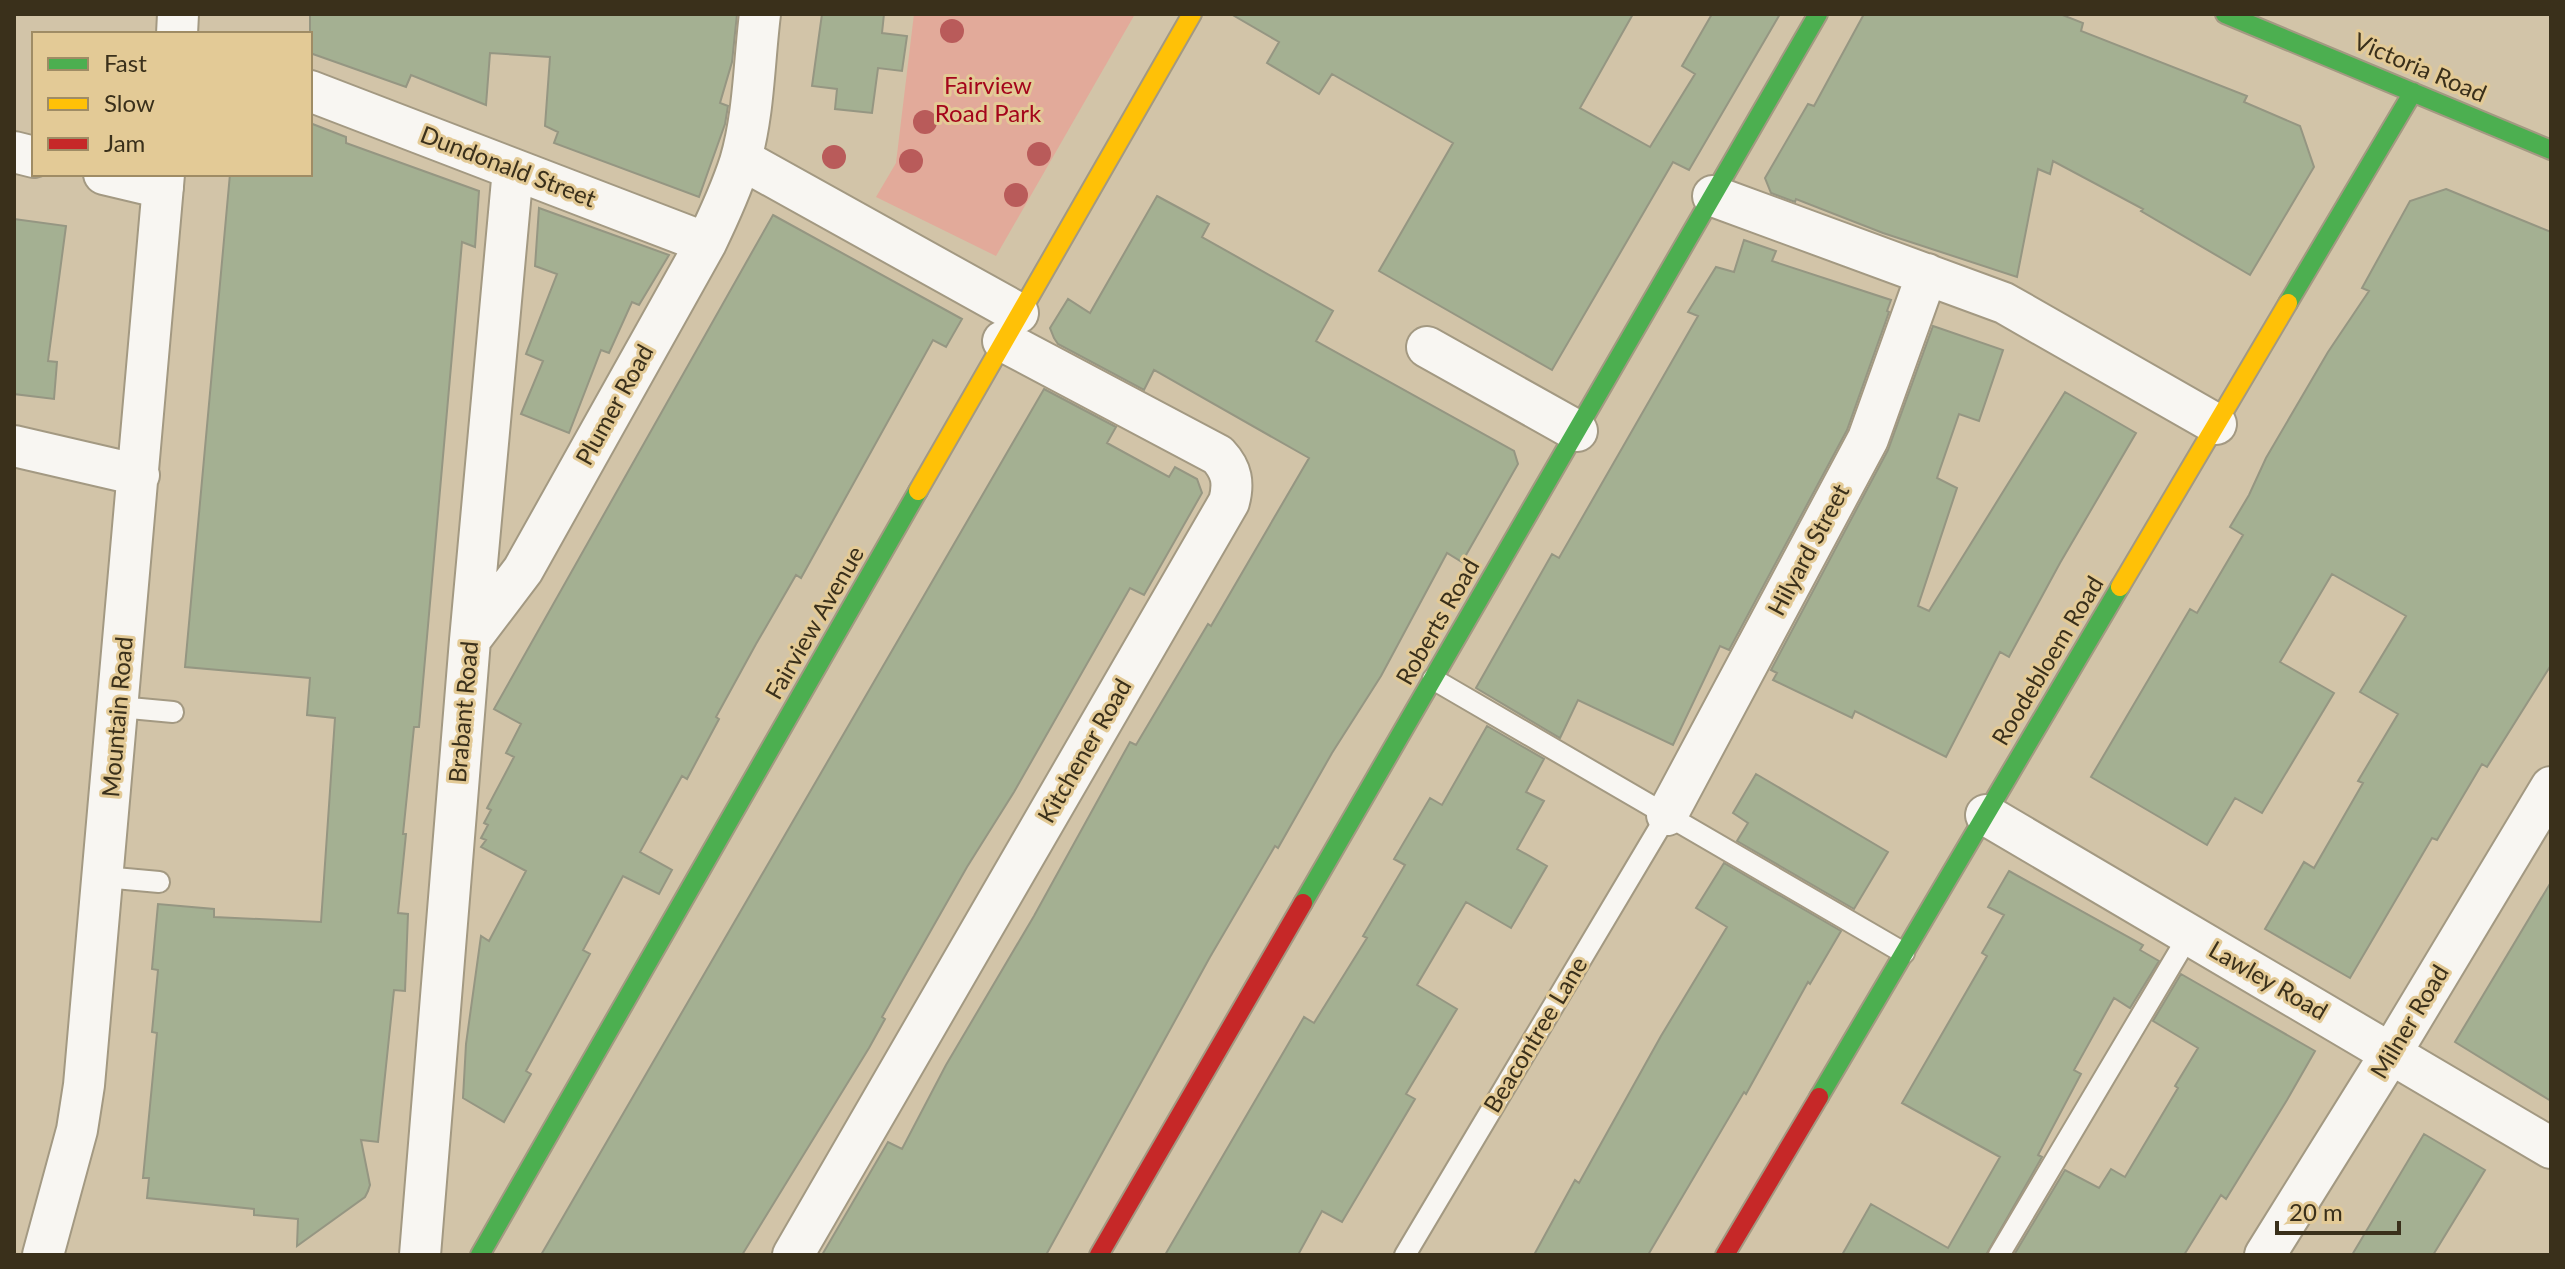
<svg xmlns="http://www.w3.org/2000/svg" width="2565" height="1269" font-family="Lato,sans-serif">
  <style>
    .green { fill: #e2aa9a }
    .building { fill: #a4b092; stroke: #959682; stroke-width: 2 }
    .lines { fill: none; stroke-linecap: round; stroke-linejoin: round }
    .lane-casing { stroke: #a39982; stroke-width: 24 }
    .street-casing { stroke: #a39982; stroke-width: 44 }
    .fast-casing { stroke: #a39982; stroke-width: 22 }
    .slow-casing { stroke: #a39982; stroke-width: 22 }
    .jam-casing { stroke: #a39982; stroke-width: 22 }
    .lane { stroke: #f8f6f2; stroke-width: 20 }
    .street { stroke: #f8f6f2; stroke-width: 40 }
    .fast { stroke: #4caf50; stroke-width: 18 }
    .slow { stroke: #ffc107; stroke-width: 18 }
    .jam { stroke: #c62828; stroke-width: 18 }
    .tree { fill: #b95b5a }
    .labels { text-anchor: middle; stroke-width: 6; stroke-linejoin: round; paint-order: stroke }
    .street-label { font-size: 24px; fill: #3a301b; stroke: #e3ca96 }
    .park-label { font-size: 24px; fill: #a4051b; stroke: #e3ca96 }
  </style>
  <rect width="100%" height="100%" fill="#d2c4a8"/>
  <path class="green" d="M 914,14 L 1135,14 L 996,256 L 876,197 L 896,163 Z"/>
  <path class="building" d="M 310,14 L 737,14 L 732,62 L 720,103 L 728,106 L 725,124 L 699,197 L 554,143 L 558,132 L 545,126 L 550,57 L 490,53 L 486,105 L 411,75 L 406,87 L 310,53 Z
    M 822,14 L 884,14 L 882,33 L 907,36 L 902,71 L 878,68 L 872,113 L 835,109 L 837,89 L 812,86 Z
    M 1231,14 L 1633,14 L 1580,108 L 1650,147 L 1695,74 L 1682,66 L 1712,14 L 1780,14 L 1689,170 L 1673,162 L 1552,370 L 1379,271 L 1453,143 L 1332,74 L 1319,94 L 1267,63 L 1279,42 Z
    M 1864,14 L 2060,14 L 2083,23 L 2081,31 L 2247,96 L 2244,102 L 2300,126 L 2314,167 L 2250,275 L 2141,211 L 2143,209 L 2053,161 L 2050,174 L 2038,169 L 2017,277 L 1883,233 L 1796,199 L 1795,202 L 1771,193 L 1765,178 L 1808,104 L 1814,106 Z
    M 310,123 L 346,137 L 346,143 L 479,191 L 475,247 L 462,242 L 419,727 L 414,727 L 403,834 L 406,834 L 398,913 L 408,914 L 405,991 L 394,990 L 378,1142 L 361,1140 L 370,1185 L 368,1191 L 365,1197 L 297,1246 L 298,1219 L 254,1215 L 254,1209 L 147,1198 L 149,1178 L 143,1178 L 157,1033 L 152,1032 L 158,970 L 152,969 L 158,904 L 214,909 L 214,917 L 321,922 L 335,718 L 307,715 L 310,678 L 185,667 L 230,174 L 310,174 Z
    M 2446,189 L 2551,232 L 2551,665 L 2487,767 L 2482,764 L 2437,840 L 2432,838 L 2350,978 L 2265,929 L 2304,862 L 2314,868 L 2363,783 L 2358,781 L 2398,714 L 2360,692 L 2406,616 L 2332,574 L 2280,662 L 2334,693 L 2262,813 L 2235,798 L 2207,845 L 2091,777 L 2190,609 L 2197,613 L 2243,535 L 2230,527 L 2249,495 L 2266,458 L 2328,352 L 2369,291 L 2362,288 L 2410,201 Z
    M 1157,196 L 1209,224 L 1202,237 L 1333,311 L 1316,341 L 1514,451 L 1518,464 L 1462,562 L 1447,553 L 1381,676 L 1332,753 L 1278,848 L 1275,846 L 1210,957 L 1046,1255 L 822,1255 L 888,1142 L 902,1149 L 946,1065 L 1034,916 L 1130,742 L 1136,745 L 1208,624 L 1211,626 L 1309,458 L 1154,370 L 1144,390 L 1058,344 L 1054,338 L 1050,328 L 1068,299 L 1090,313 Z
    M 539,208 L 669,255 L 639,305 L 632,302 L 609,353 L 601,350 L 569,433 L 521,414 L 543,361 L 526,354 L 557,274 L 535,266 Z
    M 773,215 L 962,319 L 946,347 L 933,340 L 801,578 L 796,575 L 756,644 L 716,717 L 719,719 L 687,779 L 682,776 L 640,852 L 672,870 L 659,894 L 623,876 L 583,950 L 590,954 L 526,1071 L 531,1074 L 504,1122 L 463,1098 L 466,1044 L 481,936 L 489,941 L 526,871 L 481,847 L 486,840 L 481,838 L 488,825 L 484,823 L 491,810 L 487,808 L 514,757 L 506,753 L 521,724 L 494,709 Z
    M 14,219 L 66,226 L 48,361 L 57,362 L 54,399 L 14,394 Z
    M 1744,240 L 1776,251 L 1772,261 L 1891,300 L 1887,311 L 1889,312 L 1847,430 L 1729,650 L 1720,646 L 1673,745 L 1578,700 L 1560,738 L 1476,688 L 1552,554 L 1559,558 L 1698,316 L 1688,312 L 1716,267 L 1734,272 Z
    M 1933,326 L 2003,350 L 1979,421 L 1959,414 L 1937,478 L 1957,488 L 1918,606 L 1929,611 L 2065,392 L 2136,433 L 2060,563 L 2009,657 L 2000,652 L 1946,757 L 1855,711 L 1852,718 L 1773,680 L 1777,673 L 1771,670 L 1888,450 Z
    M 1044,389 L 1116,427 L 1107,443 L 1169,477 L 1175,467 L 1197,479 L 1202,493 L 1144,595 L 1130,588 L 1014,792 L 967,867 L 905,976 L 882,1017 L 885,1019 L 869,1048 L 742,1255 L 541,1255 Z
    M 1487,726 L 1544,759 L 1526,792 L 1544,801 L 1517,849 L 1547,866 L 1511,928 L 1466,902 L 1417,985 L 1457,1009 L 1406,1094 L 1415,1099 L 1342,1222 L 1322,1211 L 1298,1255 L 1165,1255 L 1304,1017 L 1314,1023 L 1367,938 L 1363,936 L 1405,865 L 1394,859 L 1430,798 L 1442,805 Z
    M 1756,774 L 1888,852 L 1854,909 L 1737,841 L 1748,823 L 1733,813 Z
    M 1724,863 L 1841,931 L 1810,984 L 1808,982 L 1746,1094 L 1744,1092 L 1648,1255 L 1534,1255 L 1575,1180 L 1579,1183 L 1661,1036 L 1727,927 L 1696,908 Z
    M 2009,871 L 2143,945 L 2140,950 L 2159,961 L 2130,1008 L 2114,998 L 2074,1070 L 2081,1074 L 2038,1155 L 2042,1157 L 1986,1255 L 1842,1255 L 1871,1204 L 1948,1248 L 2000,1157 L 1902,1103 L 1987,956 L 1982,953 L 2004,915 L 1988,907 Z
    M 2551,882 L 2551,1101 L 2455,1042 Z
    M 2181,974 L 2315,1051 L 2287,1100 L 2226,1199 L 2221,1195 L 2184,1255 L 2014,1255 L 2065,1170 L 2099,1188 L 2111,1169 L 2125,1177 L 2178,1088 L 2175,1086 L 2198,1048 L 2153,1021 Z
    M 2424,1134 L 2485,1170 L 2433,1255 L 2352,1255 Z"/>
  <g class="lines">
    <g class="lane-casing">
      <path id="lane" d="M 1433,679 L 1904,953
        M 119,707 L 173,712
        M 104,877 L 159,882
        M 1405,1255 L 1667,815
        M 1999,1255 L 2189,935"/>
    </g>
    <g class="street-casing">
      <path id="street" d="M 177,34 L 178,14
        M 310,91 L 706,243
        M 14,152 L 34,157
        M 741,159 L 1018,313
        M 104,174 L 163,188
        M 1713,196 L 2004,303 L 2216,424
        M 1427,347 L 1577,431
        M 14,446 L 139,475
        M 470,640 L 523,570 L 706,243 C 719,216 731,190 740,162 C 754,115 754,62 760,14
        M 1667,815 L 1868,439 L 1927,274
        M 1986,815 L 2551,1148
        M 43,1255 L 77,1130 L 84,1085 L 164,174
        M 420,1255 L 470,640 L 513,169
        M 793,1255 L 1229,502 C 1234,483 1232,470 1218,455 L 1003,341
        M 2265,1255 L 2391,1053 L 2551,787"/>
    </g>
    <g class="fast-casing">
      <path id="fast" d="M 2225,14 L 2551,150
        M 2288,303 L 2413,92
        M 1303,903 L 1818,14
        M 1819,1097 L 2120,587
        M 480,1255 L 918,491"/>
    </g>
    <g class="slow-casing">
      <path id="slow" d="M 918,491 L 1192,14
        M 2120,587 L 2288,303"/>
    </g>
    <g class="jam-casing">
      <path id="jam" d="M 1099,1255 L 1303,903
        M 1725,1255 L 1819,1097"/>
    </g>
    <use href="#lane" class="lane"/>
    <use href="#street" class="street"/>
    <use href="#fast" class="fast"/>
    <use href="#slow" class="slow"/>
    <use href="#jam" class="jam"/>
  </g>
  <g class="tree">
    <circle cx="952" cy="31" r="12"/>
    <circle cx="925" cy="122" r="12"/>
    <circle cx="1039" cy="154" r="12"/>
    <circle cx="834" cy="157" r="12"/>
    <circle cx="911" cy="161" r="12"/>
    <circle cx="1016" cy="195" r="12"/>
  </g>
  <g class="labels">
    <g class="street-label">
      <text transform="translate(2420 68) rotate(23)" y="8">Victoria Road</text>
      <text transform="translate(508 167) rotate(21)" y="8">Dundonald Street</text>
      <text transform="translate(615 405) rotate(-61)" y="8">Plumer Road</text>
      <text transform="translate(1809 550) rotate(-62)" y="8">Hilyard Street</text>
      <text transform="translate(1438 622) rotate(-60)" y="8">Roberts Road</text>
      <text transform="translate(815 623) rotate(-60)" y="8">Fairview Avenue</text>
      <text transform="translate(2048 661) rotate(-59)" y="8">Roodebloem Road</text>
      <text transform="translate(464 712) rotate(-85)" y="8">Brabant Road</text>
      <text transform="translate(118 717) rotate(-85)" y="8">Mountain Road</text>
      <text transform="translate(1085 751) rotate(-60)" y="8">Kitchener Road</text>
      <text transform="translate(2268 981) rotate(30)" y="8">Lawley Road</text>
      <text transform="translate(2410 1022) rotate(-59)" y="8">Milner Road</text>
      <text transform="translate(1536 1035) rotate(-59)" y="8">Beacontree Lane</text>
    </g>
    <g class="park-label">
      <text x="988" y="94">Fairview<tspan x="988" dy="28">Road Park</tspan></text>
    </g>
  </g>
  <rect width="2565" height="1269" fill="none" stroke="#3a301b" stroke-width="32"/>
  <rect x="32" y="32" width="280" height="144" fill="#e3ca96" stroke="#9f8c65" stroke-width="2"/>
  <rect x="48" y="58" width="40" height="12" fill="#4caf50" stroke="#9f8c65" stroke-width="2"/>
  <text x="104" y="72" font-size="24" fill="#3a301b">Fast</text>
  <rect x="48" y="98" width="40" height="12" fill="#ffc107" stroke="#9f8c65" stroke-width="2"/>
  <text x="104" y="112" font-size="24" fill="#3a301b">Slow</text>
  <rect x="48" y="138" width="40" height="12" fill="#c62828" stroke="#9f8c65" stroke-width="2"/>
  <text x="104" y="152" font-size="24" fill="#3a301b">Jam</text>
  <path d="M2277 1221v12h122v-12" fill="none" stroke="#3a301b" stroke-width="4"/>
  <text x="2289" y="1221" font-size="24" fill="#3a301b" stroke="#e3ca96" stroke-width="6" paint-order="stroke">20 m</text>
</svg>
